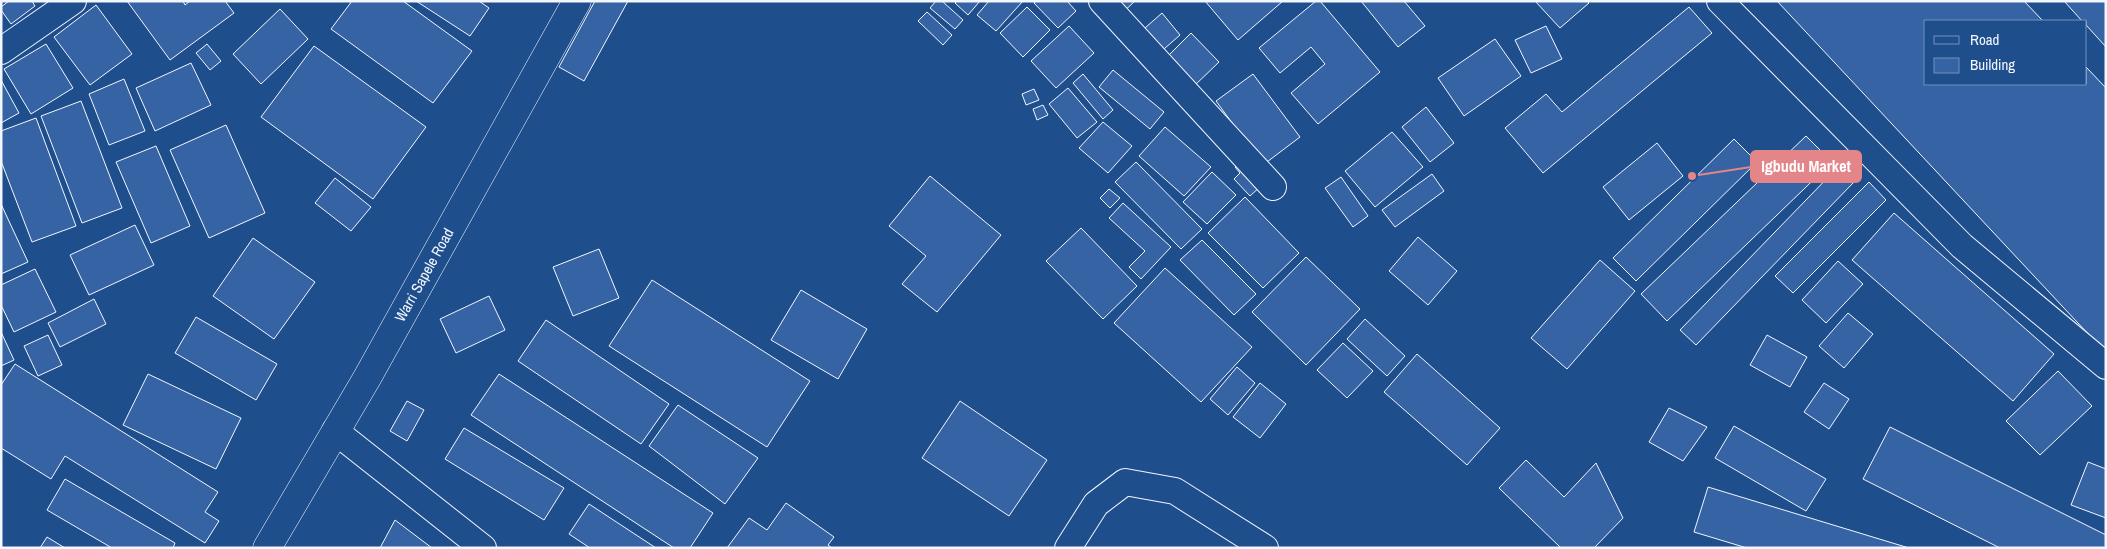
<svg xmlns="http://www.w3.org/2000/svg" width="2107" height="549" font-family="'Archivo Narrow',sans-serif">
  <style>
    .building { fill: #3563a3; stroke: #f2f6ff }
    .lines { fill: none; stroke-linecap: round; stroke-linejoin: round }
    .minor-casing { stroke: #f2f6ff; stroke-width: 28 }
    .trunk-casing { stroke: #f2f6ff; stroke-width: 29 }
    .minor { stroke: #1f4e8c; stroke-width: 26 }
    .trunk { stroke: #1f4e8c; stroke-width: 28 }
    .labels { text-anchor: middle; stroke-width: 4; stroke-linejoin: round; paint-order: stroke }
    .street-label { font-size: 15px; fill: #f2f6ff; stroke: #1f4e8c }
    .leader { fill: none; stroke: #e38589; stroke-width: 2 }
    .callout-dot { fill: #e38589; stroke: #1f4e8c; stroke-width: 2 }
    .callout { fill: #e38589; stroke: #e38589; stroke-width: 2 }
    .callout-label { font-size: 16px; text-anchor: middle; font-weight: bold; fill: #fff }
  </style>
  <rect width="100%" height="100%" fill="#1f4e8c"/>
  <path class="building" d="M 9,1 L 32,1 L 35,6 L 11,24 L 1,10 L 1,7 Z
    M 127,1 L 183,1 L 185,5 L 190,1 L 225,1 L 234,13 L 170,60 Z
    M 352,1 L 403,1 L 472,51 L 433,103 L 331,29 Z
    M 416,1 L 479,1 L 489,8 L 470,36 Z
    M 595,1 L 628,1 L 584,81 L 559,67 Z
    M 936,1 L 942,1 L 963,20 L 955,29 L 930,8 Z
    M 957,1 L 980,1 L 968,15 L 955,3 Z
    M 989,1 L 1023,1 L 996,31 L 977,15 Z
    M 1036,1 L 1067,1 L 1076,11 L 1058,28 L 1034,3 Z
    M 1107,1 L 1135,1 L 1120,15 Z
    M 1205,1 L 1283,1 L 1238,40 Z
    M 1316,1 L 1320,1 L 1380,72 L 1318,124 L 1291,93 L 1325,64 L 1311,47 L 1280,73 L 1259,48 Z
    M 1361,1 L 1404,1 L 1425,26 L 1398,47 Z
    M 1535,1 L 1587,1 L 1589,3 L 1560,28 Z
    M 1777,1 L 2024,1 L 2043,21 L 1926,21 L 1926,84 L 2086,84 L 2086,67 L 2106,88 L 2106,353 Z
    M 2064,1 L 2106,1 L 2106,47 L 2086,25 L 2086,21 L 2082,21 Z
    M 96,5 L 132,54 L 90,85 L 54,37 Z
    M 1027,7 L 1050,30 L 1023,57 L 1000,33 Z
    M 1689,7 L 1712,33 L 1543,173 L 1505,128 L 1546,94 L 1562,112 Z
    M 280,9 L 308,39 L 261,84 L 233,54 Z
    M 927,12 L 952,35 L 943,45 L 918,21 Z
    M 1162,13 L 1180,35 L 1156,56 L 1137,35 Z
    M 1069,26 L 1094,53 L 1056,88 L 1031,61 Z
    M 1546,26 L 1562,59 L 1531,73 L 1515,40 Z
    M 1191,33 L 1219,62 L 1191,89 L 1164,60 Z
    M 1495,39 L 1521,76 L 1464,116 L 1438,78 Z
    M 46,44 L 73,88 L 31,114 L 4,69 Z
    M 207,44 L 221,61 L 210,70 L 196,53 Z
    M 314,46 L 426,127 L 373,199 L 261,117 Z
    M 191,63 L 211,105 L 155,131 L 136,88 Z
    M 1113,70 L 1164,112 L 1150,129 L 1099,87 Z
    M 1083,74 L 1113,110 L 1103,119 L 1073,83 Z
    M 1253,74 L 1300,137 L 1263,165 L 1216,101 Z
    M 124,79 L 145,131 L 109,145 L 89,94 Z
    M 1,80 L 19,113 L 1,123 Z
    M 1068,88 L 1097,122 L 1077,138 L 1049,104 Z
    M 1034,89 L 1039,100 L 1026,105 L 1022,94 Z
    M 81,101 L 122,208 L 82,223 L 41,116 Z
    M 1043,105 L 1048,115 L 1037,120 L 1033,109 Z
    M 1426,107 L 1454,143 L 1430,162 L 1402,127 Z
    M 36,118 L 76,226 L 32,242 L 1,161 L 1,131 Z
    M 1103,122 L 1132,146 L 1108,173 L 1079,148 Z
    M 226,125 L 265,213 L 209,238 L 170,150 Z
    M 1165,127 L 1211,167 L 1184,196 L 1139,156 Z
    M 1392,132 L 1423,167 L 1375,207 L 1345,171 Z
    M 1806,136 L 1832,162 L 1667,321 L 1641,294 Z
    M 1734,139 L 1757,162 L 1636,281 L 1613,258 Z
    M 1657,143 L 1683,176 L 1629,220 L 1603,187 Z
    M 156,146 L 190,226 L 151,243 L 116,162 Z
    M 1136,162 L 1202,229 L 1181,249 L 1115,182 Z
    M 1240,162 L 1262,185 L 1250,196 L 1234,179 L 1240,173 L 1235,167 Z
    M 1838,167 L 1854,182 L 1696,345 L 1680,330 Z
    M 1212,172 L 1236,195 L 1207,224 L 1183,202 Z
    M 1432,174 L 1444,191 L 1395,227 L 1382,210 Z
    M 930,176 L 1001,235 L 937,312 L 902,284 L 926,256 L 889,226 Z
    M 1341,177 L 1368,216 L 1353,227 L 1325,188 Z
    M 335,178 L 371,207 L 351,231 L 315,203 Z
    M 1869,182 L 1886,200 L 1793,293 L 1775,276 Z
    M 1109,189 L 1120,198 L 1110,208 L 1100,198 Z
    M 1245,197 L 1299,253 L 1263,288 L 1208,233 Z
    M 1123,203 L 1171,247 L 1141,279 L 1129,267 L 1145,251 L 1109,218 Z
    M 1,204 L 28,262 L 1,274 Z
    M 1894,213 L 2054,354 L 2013,401 L 1852,260 Z
    M 135,225 L 154,265 L 89,295 L 70,255 Z
    M 1081,228 L 1137,286 L 1103,319 L 1046,261 Z
    M 1418,237 L 1457,271 L 1428,305 L 1389,271 Z
    M 253,238 L 315,282 L 274,339 L 213,296 Z
    M 1202,240 L 1256,294 L 1234,315 L 1180,260 Z
    M 599,249 L 619,298 L 573,316 L 553,267 Z
    M 1306,257 L 1360,309 L 1306,365 L 1252,312 Z
    M 1600,260 L 1635,291 L 1567,369 L 1531,338 Z
    M 1838,261 L 1863,284 L 1826,323 L 1802,300 Z
    M 1165,268 L 1252,347 L 1201,402 L 1114,323 Z
    M 35,269 L 56,312 L 14,332 L 1,305 L 1,285 Z
    M 652,280 L 810,381 L 767,447 L 609,346 Z
    M 801,290 L 867,329 L 838,379 L 771,340 Z
    M 489,296 L 505,330 L 456,353 L 440,319 Z
    M 94,299 L 106,324 L 60,347 L 48,323 Z
    M 1848,313 L 1873,334 L 1844,368 L 1819,346 Z
    M 196,317 L 277,364 L 256,400 L 175,353 Z
    M 1365,319 L 1405,356 L 1387,376 L 1347,339 Z
    M 546,320 L 669,404 L 641,444 L 518,361 Z
    M 1,332 L 14,360 L 1,366 Z
    M 48,335 L 62,365 L 38,376 L 24,346 Z
    M 1767,335 L 1807,357 L 1790,387 L 1750,365 Z
    M 1343,343 L 1373,371 L 1347,398 L 1317,370 Z
    M 1417,354 L 1500,428 L 1467,465 L 1384,392 Z
    M 15,364 L 218,492 L 205,512 L 219,521 L 205,543 L 65,456 L 51,479 L 1,448 L 1,385 Z
    M 1237,367 L 1255,383 L 1228,415 L 1210,399 Z
    M 2058,371 L 2092,406 L 2040,455 L 2006,421 Z
    M 148,374 L 241,418 L 216,469 L 123,425 Z
    M 499,374 L 713,513 L 690,548 L 674,548 L 471,415 Z
    M 1260,383 L 1286,404 L 1260,438 L 1233,417 Z
    M 1824,383 L 1849,399 L 1829,429 L 1804,412 Z
    M 407,401 L 424,410 L 407,441 L 390,431 Z
    M 960,401 L 1047,460 L 1009,516 L 922,458 Z
    M 678,405 L 758,458 L 725,504 L 649,446 Z
    M 1669,408 L 1707,427 L 1683,461 L 1649,442 Z
    M 1734,426 L 1826,479 L 1806,511 L 1715,458 Z
    M 1890,427 L 2106,535 L 2106,548 L 2000,548 L 1863,479 Z
    M 464,428 L 564,488 L 544,520 L 445,459 Z
    M 1526,460 L 1564,497 L 1596,463 L 1623,518 L 1594,548 L 1561,548 L 1499,488 Z
    M 2088,462 L 2106,469 L 2106,518 L 2071,505 Z
    M 65,479 L 175,543 L 173,548 L 112,548 L 47,510 Z
    M 1708,487 L 1909,548 L 1747,548 L 1694,532 Z
    M 786,503 L 834,537 L 828,545 L 832,548 L 727,548 L 749,518 L 767,530 Z
    M 589,504 L 656,548 L 590,548 L 569,534 Z
    M 395,520 L 432,548 L 380,548 Z
    M 47,537 L 65,548 L 40,548 Z"/>
  <g class="lines">
    <g class="minor-casing">
      <path id="minor" d="M 1102,1 L 1273,187
        M 1720,1 L 1962,246 L 2106,366
        M 1,51 L 73,1
        M 335,431 L 483,548
        M 1068,548 L 1096,504 L 1125,482 L 1175,491 L 1265,548"/>
    </g>
    <g class="trunk-casing">
      <g id="trunk">
        <path id="s1" d="M 267,548 L 367,378 L 577,1"/>
      </g>
    </g>
    <use href="#minor" class="minor"/>
    <use href="#trunk" class="trunk"/>
  </g>
  <g class="labels">
    <g class="street-label">
      <text dy="5" stroke="none"><textPath href="#s1" startOffset="315">Warri Sapele Road</textPath></text>
    </g>
  </g>
  <path class="leader" d="M1692 176L1751 167"/>
  <circle class="callout-dot" cx="1692" cy="176" r="5"/>
  <rect class="callout" x="1751" y="151" width="110" height="31" rx="5"/>
  <g class="callout-label">
    <text x="1806" y="172">Igbudu Market</text>
  </g>
  <rect width="2107" height="549" fill="none" stroke="#f2f6ff" stroke-width="5"/>
  <rect x="1924" y="20" width="162" height="65" fill="#1f4e8c" stroke="#7391ba"/>
  <rect x="1934" y="36" width="25" height="8" fill="#1f4e8c" stroke="#7391ba"/>
  <text x="1970" y="45" font-size="15" fill="#f2f6ff">Road</text>
  <rect x="1934" y="58" width="25" height="15" fill="#3563a3" stroke="#7391ba"/>
  <text x="1970" y="70" font-size="15" fill="#f2f6ff">Building</text>
</svg>
